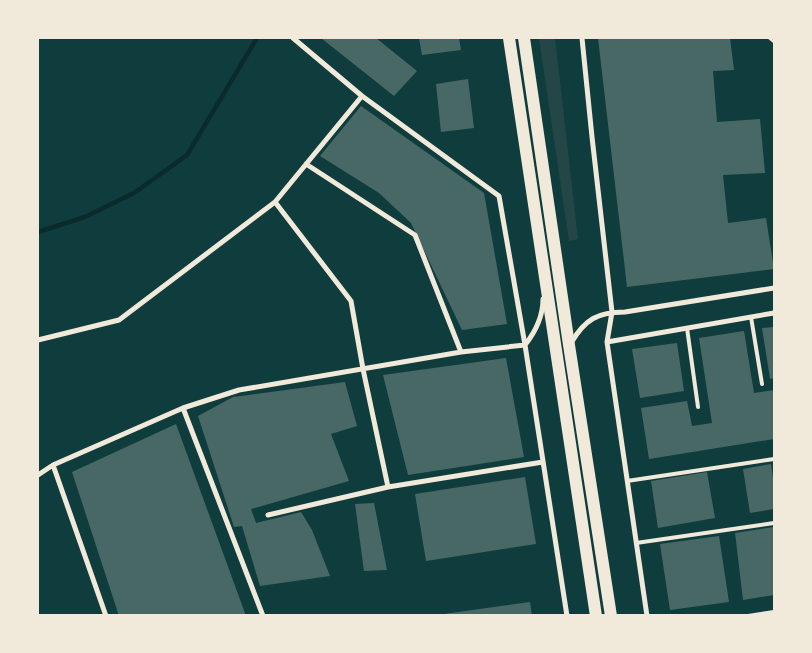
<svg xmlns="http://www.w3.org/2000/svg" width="812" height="653" font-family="Bitter,serif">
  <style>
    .green { fill: #244646 }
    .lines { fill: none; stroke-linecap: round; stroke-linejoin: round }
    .stream { stroke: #0a2a2b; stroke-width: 4.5 }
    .building { fill: #486865 }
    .path { stroke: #f1e9da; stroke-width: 2.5 }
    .service { stroke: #f1e9da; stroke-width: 4 }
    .minor { stroke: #f1e9da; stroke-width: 5 }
    .primary { stroke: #f1e9da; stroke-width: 12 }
  </style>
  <rect width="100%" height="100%" fill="#0f3d3e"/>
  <path class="green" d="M 539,38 L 555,38 L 578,239 L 569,241 Z"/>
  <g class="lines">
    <path class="stream" d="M 38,232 L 85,217 L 134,193 L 187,155 L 257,38"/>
  </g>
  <path class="building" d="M 321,38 L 376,38 L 417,71 L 394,96 Z
    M 419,38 L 459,38 L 461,50 L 422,55 Z
    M 598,38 L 730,38 L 734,70 L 713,71 L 717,122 L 760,119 L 765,173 L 723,175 L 728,223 L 766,218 L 774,269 L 627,287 Z
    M 468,79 L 474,128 L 441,132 L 436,84 Z
    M 361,106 L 484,193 L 507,324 L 462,330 L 411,223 L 379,193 L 320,156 Z
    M 774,327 L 774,378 L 770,379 L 762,328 Z
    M 744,331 L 754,393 L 774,390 L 774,439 L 649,459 L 641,408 L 687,401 L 692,426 L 712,423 L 699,338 Z
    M 677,343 L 684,391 L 640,398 L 632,349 Z
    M 506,358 L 524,457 L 408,475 L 383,375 Z
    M 345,382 L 357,426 L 331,434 L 349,481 L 251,509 L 256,523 L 301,512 L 312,530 L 330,576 L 260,586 L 242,526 L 234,527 L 198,416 L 233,397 Z
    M 176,424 L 246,616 L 119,616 L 72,472 Z
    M 771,464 L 774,485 L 774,509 L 750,513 L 743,469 Z
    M 707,472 L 715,518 L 658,528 L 651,481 Z
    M 525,477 L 536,544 L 426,561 L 415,494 Z
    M 374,503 L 387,570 L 364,571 L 355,504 Z
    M 774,527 L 774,595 L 743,600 L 735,533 Z
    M 719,536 L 729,602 L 670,610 L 660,544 Z
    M 530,602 L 532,616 L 445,616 L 444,614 Z"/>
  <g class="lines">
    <path class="path" d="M 769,38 L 774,42"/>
    <path class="service" d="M 751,317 L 762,384
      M 687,328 L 698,407
      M 627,481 L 774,459
      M 636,543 L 774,523
      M 748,616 L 774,612"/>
    <path class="minor" d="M 293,38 L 362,96 L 499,196 L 525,345 L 567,616
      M 582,38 L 592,137 L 612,312 L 607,342 L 647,616
      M 306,164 L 415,235 L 461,352
      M 275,202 L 351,301 L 363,369 L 388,487
      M 38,340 L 119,320 L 275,202 L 362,96
      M 607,342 L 774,313
      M 571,343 C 585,319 598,312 625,312 L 774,288
      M 183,408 L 263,616
      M 53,465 L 106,616
      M 38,475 L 53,465 L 183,408 L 239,390 L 461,352 L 525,345 C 536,331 543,317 543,299
      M 268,515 L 388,487 L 543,462"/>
    <path class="primary" d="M 509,38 L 596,616
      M 524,38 L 569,345 L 611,616"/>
  </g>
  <rect width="812" height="653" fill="none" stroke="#f1e9da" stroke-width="78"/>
</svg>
